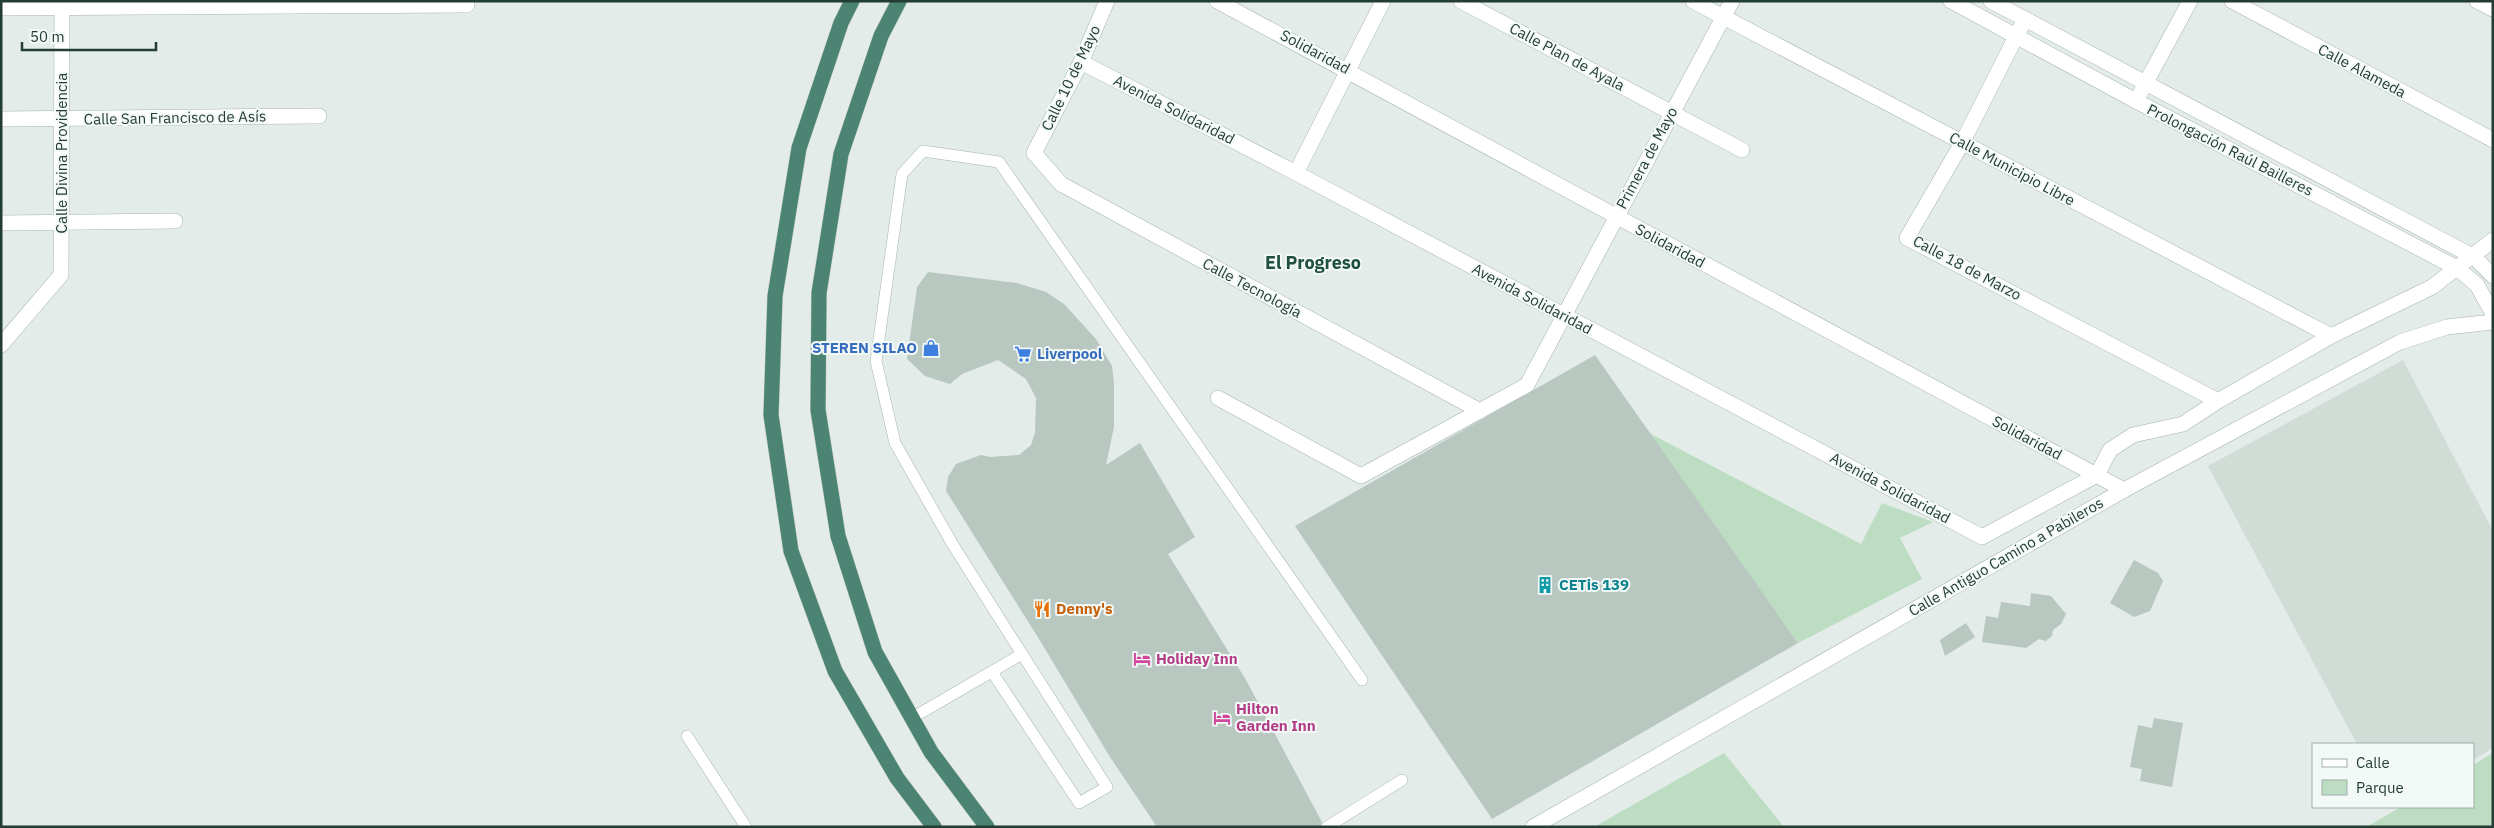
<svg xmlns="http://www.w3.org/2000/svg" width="2494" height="828" font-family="'IBM Plex Sans',sans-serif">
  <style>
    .built { fill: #d1dcd6 }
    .green { fill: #bdddc3 }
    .building { fill: #b8c7c0 }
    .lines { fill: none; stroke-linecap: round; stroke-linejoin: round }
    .service-casing { stroke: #a6b4ae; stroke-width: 12 }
    .minor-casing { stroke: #a6b4ae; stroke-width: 16 }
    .tertiary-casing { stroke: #a6b4ae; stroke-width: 16 }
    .trunk-casing { stroke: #c1c9c6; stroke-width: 16 }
    .service { stroke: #fff; stroke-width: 11 }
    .minor { stroke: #fff; stroke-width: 15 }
    .tertiary { stroke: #fff; stroke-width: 15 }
    .trunk { stroke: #4c8474; stroke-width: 15 }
    .labels { text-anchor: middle; stroke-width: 4; stroke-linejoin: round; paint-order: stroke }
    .street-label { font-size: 15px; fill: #233d34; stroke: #f3f9f6 }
    .shop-label { font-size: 15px; font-weight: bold; fill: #366cbe; stroke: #f3f9f6; text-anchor: end }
    .culture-label { font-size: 15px; font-weight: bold; fill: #0d838f; stroke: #f3f9f6; text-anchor: start }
    .food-label { font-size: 15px; font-weight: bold; fill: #c56008; stroke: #f3f9f6; text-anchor: start }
    .hotel-label { font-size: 15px; font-weight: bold; fill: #b23c85; stroke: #f3f9f6; text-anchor: start }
    .quarter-label { font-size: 18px; font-weight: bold; fill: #1f4f40; stroke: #f3f9f6 }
  </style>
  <rect width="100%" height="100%" fill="#e3ece8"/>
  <path class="built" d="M 2403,360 L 2493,531 L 2493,748 L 2473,760 L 2473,744 L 2357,744 L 2208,466 Z"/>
  <path class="green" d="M 1649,433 L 1861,544 L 1882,503 L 1933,522 L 1900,538 L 1922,579 L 1798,643 Z
    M 1724,753 L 1784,827 L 1594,827 Z
    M 2493,753 L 2493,827 L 2366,827 L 2401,807 L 2473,807 L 2473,765 Z"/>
  <path class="building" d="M 928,272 L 1017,283 L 1046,292 L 1064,304 L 1096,339 L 1112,366 L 1114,383 L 1114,427 L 1106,465 L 1140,443 L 1195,537 L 1168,554 L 1246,680 L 1322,822 L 1320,827 L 1157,827 L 1110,757 L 1039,639 L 946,491 L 948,477 L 956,464 L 981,455 L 990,457 L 1019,455 L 1031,445 L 1035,433 L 1036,398 L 1026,379 L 998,360 L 962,374 L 950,384 L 925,376 L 907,359 L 917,287 Z
    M 1595,355 L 1798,643 L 1492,819 L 1295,526 Z
    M 2134,560 L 2158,573 L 2163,581 L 2150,611 L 2134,617 L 2110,603 Z
    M 2031,593 L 2051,596 L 2066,614 L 2061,624 L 2053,630 L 2052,636 L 2046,641 L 2039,639 L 2026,648 L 1982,642 L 1986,616 L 1998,618 L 2001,602 L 2030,606 Z
    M 1966,623 L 1975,637 L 1945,656 L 1940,640 Z
    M 2154,718 L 2183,723 L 2172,787 L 2140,781 L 2142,769 L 2130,767 L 2138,725 L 2152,728 Z"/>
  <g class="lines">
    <g class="service-casing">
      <path id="service" d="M 992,672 L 1079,803 L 1107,787 L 1022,654
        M 912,718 L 1022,654 L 953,545 L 895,443 L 876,361 L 902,174 L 923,151 L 999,162 L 1362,680
        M 687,736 L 746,827
        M 1327,827 L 1402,780"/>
    </g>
    <g class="minor-casing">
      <path id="minor" d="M 1107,1 L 1081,62 L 1034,153 L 1061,184 L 1480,411
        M 1217,1 L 2124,490
        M 1461,1 L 1742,150
        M 1693,1 L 2331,336
        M 2232,1 L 2493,140
        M 2477,1 L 2493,9
        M 1,8 L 467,5
        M 2025,19 L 1962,143 L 1907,238 L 2218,401
        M 1081,62 L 1296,173 L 1982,537 L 2097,475 L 2110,450 L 2133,435 L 2183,424 L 2218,401 L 2331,336 L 2432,287 L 2493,240
        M 2136,101 L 2190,1
        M 1,119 L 319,116
        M 1296,173 L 1383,1
        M 1,223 L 175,221
        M 1218,398 L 1361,476 L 1527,385 L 1732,1"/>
    </g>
    <g class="tertiary-casing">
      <path id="tertiary" d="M 1951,1 L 2136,101 L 2457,268 L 2477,285 L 2493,314
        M 1991,1 L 2474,257 L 2493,276
        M 1,345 L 61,275 L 62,1
        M 1533,827 L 2124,490 L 2400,342 L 2447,327 L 2493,322"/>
    </g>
    <g class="trunk-casing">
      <path id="trunk" d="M 852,1 L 841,23 L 799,148 L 775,296 L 771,415 L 791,551 L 835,671 L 897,778 L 934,827
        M 899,1 L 881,36 L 841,154 L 819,293 L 818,410 L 838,536 L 875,652 L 931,752 L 987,827"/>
    </g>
    <use href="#service" class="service"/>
    <use href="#minor" class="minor"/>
    <use href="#tertiary" class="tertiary"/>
    <use href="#trunk" class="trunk"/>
  </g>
  <defs>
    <g id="shop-bare" transform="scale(1.35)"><path d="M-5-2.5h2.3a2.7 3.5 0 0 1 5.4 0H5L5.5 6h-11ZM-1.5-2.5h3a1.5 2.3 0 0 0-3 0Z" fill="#3f7fe0" stroke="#f3f9f6" stroke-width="2.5" paint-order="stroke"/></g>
    <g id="supermarket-bare" transform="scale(1.35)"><path d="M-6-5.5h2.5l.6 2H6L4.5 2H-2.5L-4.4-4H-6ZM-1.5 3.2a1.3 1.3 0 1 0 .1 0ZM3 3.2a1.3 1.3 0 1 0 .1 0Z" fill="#3f7fe0" stroke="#f3f9f6" stroke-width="2.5" paint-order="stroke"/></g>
    <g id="building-bare" transform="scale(1.35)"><path d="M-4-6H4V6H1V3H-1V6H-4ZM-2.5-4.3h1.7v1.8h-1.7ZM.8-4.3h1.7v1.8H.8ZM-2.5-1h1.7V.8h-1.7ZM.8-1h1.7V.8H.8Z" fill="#0f9aa8" stroke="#f3f9f6" stroke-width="2.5" paint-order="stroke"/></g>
    <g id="restaurant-bare" transform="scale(1.35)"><path d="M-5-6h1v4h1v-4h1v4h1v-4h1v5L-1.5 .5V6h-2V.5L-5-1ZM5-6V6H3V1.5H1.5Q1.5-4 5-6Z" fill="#e8710a" stroke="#f3f9f6" stroke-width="2.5" paint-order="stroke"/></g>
    <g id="hotel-bare" transform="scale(1.35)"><path d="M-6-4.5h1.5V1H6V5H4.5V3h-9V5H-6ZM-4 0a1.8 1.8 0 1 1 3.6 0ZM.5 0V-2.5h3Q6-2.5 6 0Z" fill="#d1479c" stroke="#f3f9f6" stroke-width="2.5" paint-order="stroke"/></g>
  </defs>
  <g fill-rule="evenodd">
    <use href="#shop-bare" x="931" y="348"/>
    <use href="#supermarket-bare" x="1023" y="354"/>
    <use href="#building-bare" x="1545" y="585"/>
    <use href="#restaurant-bare" x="1042" y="609"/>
    <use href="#hotel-bare" x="1142" y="659"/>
    <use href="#hotel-bare" x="1222" y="718"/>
  </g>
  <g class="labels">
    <g class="street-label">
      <text transform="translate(1315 52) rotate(28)" y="5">Solidaridad</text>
      <text transform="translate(1567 57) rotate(28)" y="5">Calle Plan de Ayala</text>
      <text transform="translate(2362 71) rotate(28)" y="5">Calle Alameda</text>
      <text transform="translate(1071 78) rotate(-64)" y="5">Calle 10 de Mayo</text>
      <text transform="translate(1174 110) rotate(27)" y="5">Avenida Solidaridad</text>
      <text transform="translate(175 118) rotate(-1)" y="5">Calle San Francisco de Asís</text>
      <text transform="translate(2230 150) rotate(27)" y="5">Prolongación Raúl Bailleres</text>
      <text transform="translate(62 153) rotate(-90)" y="5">Calle Divina Providencia</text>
      <text transform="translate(1647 158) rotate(-62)" y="5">Primera de Mayo</text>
      <text transform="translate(2012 169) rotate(28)" y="5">Calle Municipio Libre</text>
      <text transform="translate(1670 246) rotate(28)" y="5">Solidaridad</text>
      <text transform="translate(1967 268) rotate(28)" y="5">Calle 18 de Marzo</text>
      <text transform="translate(1252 288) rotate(28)" y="5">Calle Tecnología</text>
      <text transform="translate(1532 299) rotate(28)" y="5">Avenida Solidaridad</text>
      <text transform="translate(2027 438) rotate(28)" y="5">Solidaridad</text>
      <text transform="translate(1890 488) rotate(28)" y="5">Avenida Solidaridad</text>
      <text transform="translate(2006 557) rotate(-30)" y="5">Calle Antiguo Camino a Pabileros</text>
    </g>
    <g class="shop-label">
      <text x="917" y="353">STEREN SILAO</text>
      <text x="1037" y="359" text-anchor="start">Liverpool</text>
    </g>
    <g class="culture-label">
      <text x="1559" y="590">CETis 139</text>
    </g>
    <g class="food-label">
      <text x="1056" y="614">Denny's</text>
    </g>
    <g class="hotel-label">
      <text x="1156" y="664">Holiday Inn</text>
      <text x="1236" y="714">Hilton<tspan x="1236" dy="17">Garden Inn</tspan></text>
    </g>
    <g class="quarter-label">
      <text x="1313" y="269">El Progreso</text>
    </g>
  </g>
  <rect width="2494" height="828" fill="none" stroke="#233d34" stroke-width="5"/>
  <rect x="2312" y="743" width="162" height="65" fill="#f3f9f6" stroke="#a0aea8"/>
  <rect x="2322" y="759" width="25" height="8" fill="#ffffff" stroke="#a0aea8"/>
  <text x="2356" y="768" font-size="15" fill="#233d34">Calle</text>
  <rect x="2322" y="780" width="25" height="15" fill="#bdddc3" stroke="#a0aea8"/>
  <text x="2356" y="793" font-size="15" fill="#233d34">Parque</text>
  <path d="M22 42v8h134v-8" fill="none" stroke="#233d34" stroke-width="2.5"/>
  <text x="30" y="42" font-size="15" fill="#233d34" stroke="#f3f9f6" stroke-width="4" paint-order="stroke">50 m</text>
</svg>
